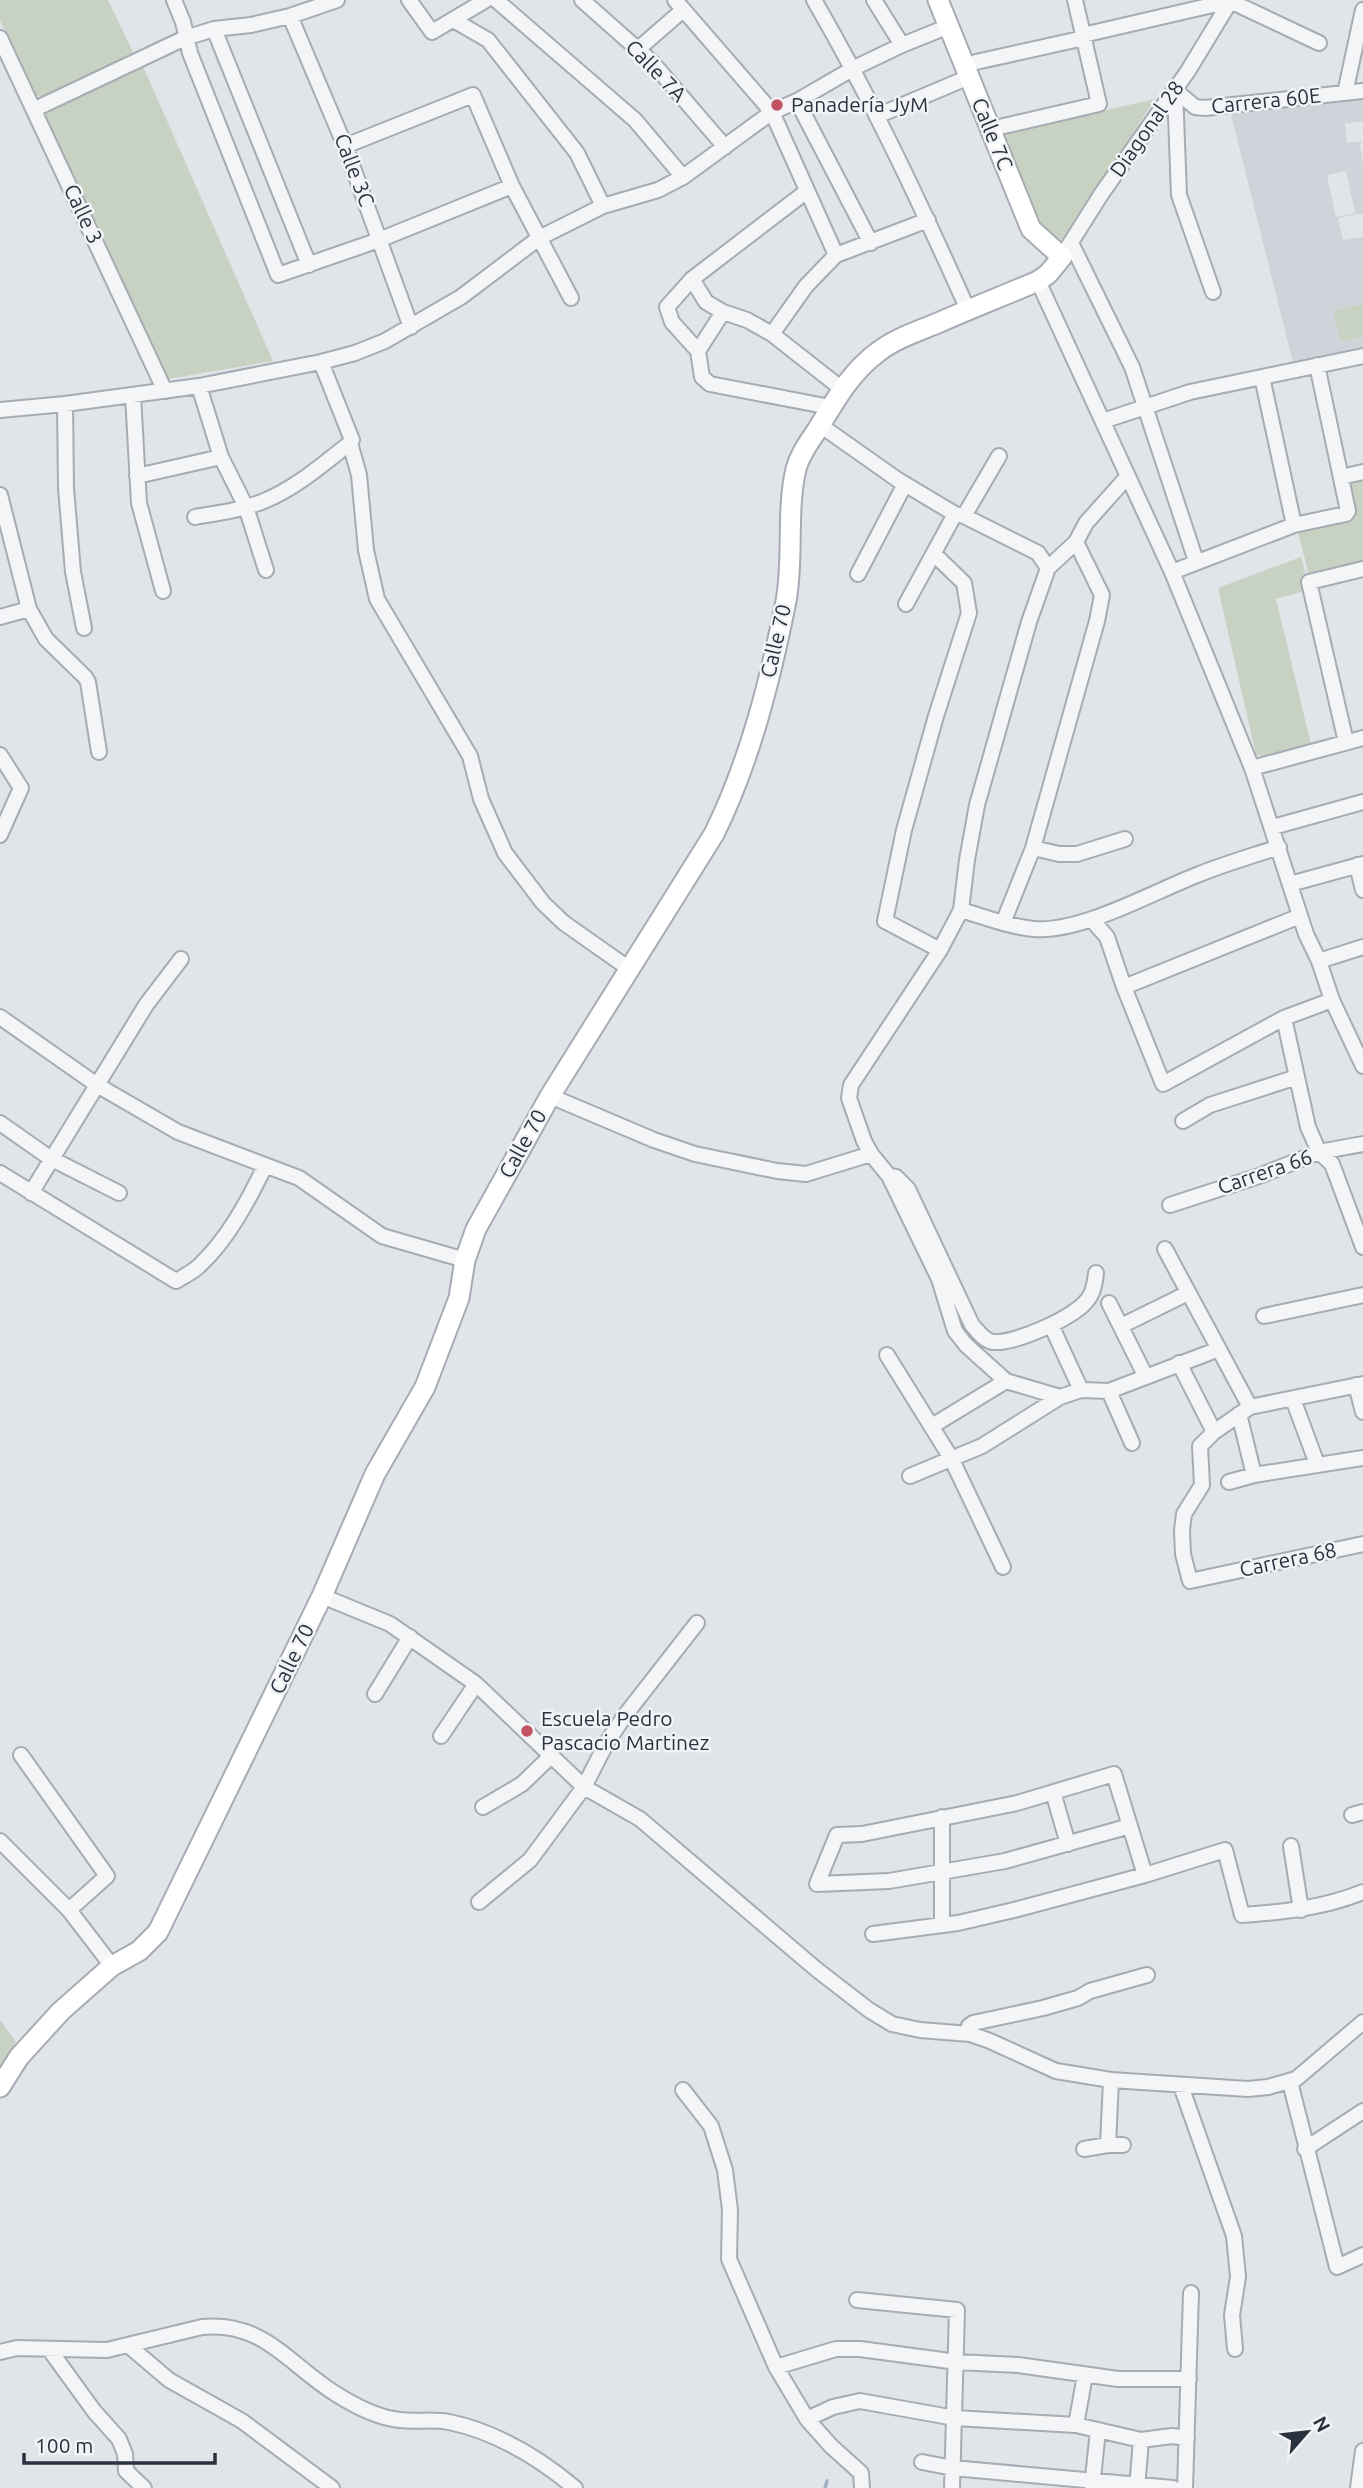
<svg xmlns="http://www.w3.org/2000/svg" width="1363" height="2488" font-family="Ubuntu,sans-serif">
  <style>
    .built { fill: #d0d3da; fill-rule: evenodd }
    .green { fill: #c7d2c3 }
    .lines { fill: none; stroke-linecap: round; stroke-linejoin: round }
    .stream { stroke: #a0b1c5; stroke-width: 3.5 }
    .street-casing { stroke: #a7abb3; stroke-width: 18 }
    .secondary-casing { stroke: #a7abb3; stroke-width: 23 }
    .street { stroke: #f4f5f7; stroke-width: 14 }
    .secondary { stroke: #fff; stroke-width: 19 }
    .poi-dot { fill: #c25262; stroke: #f1f3f6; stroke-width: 2.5 }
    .labels { text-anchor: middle; stroke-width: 5; stroke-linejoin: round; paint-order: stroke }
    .street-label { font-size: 21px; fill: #2b323f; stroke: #f1f3f6 }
    .poi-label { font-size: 21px; fill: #2b323f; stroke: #f1f3f6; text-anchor: start }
  </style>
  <rect width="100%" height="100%" fill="#e1e4e9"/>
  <path class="built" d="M 1363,96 L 1363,121 L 1345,124 L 1347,143 L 1363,141 L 1360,144 L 1363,164 L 1363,213 L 1338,218 L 1343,240 L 1363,237 L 1363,304 L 1334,311 L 1341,342 L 1363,337 L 1363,347 L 1293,363 L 1230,110 ZM 1346,171 L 1355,213 L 1336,217 L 1327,175 Z"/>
  <path class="green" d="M 0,0 L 108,0 L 134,54 L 50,96 L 36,96 L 0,20 Z
    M 142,64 L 273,361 L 163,380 L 47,127 L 43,112 Z
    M 1155,99 L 1065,238 L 1054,241 L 1037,224 L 1000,134 Z
    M 1363,304 L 1363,337 L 1341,342 L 1333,311 Z
    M 1363,478 L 1363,561 L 1309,575 L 1297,529 L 1353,509 L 1350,481 Z
    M 1301,557 L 1306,576 L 1301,578 L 1305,591 L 1276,599 L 1311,744 L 1272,757 L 1256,755 L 1218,588 Z
    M 0,2020 L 16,2042 L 0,2069 Z"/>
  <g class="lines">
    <path class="stream" d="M 825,2488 L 827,2481"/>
    <g class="street-casing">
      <path id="street" d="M 174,0 L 183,22 L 190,53 L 278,275 L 379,240 L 512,186
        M 409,0 L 432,32 L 486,0
        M 496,0 L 635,120 L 683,177
        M 582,0 L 652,62 L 725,147
        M 675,0 L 772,112 L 836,255
        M 814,0 C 872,100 921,205 968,310
        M 874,0 L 902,45
        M 290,16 L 345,146 L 411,327
        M 455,21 L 488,40 L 577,153 L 603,206
        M 214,29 L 309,265
        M 1083,35 L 1230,1 L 1319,43
        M 0,38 L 165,391
        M 637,50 L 683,10
        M 976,62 L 1084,38
        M 1175,90 L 1179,195 L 1213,292
        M 1175,90 L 1195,107 L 1205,108 L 1363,91
        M 1345,93 L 1363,10
        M 797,101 L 871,243
        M 35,109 L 185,38 L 214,29 L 251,25 L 290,16 L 337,0
        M 877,116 L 969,77
        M 991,129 L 1099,104 L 1075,0
        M 345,146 L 473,95 L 512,186 L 571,298
        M 1071,243 L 1132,367 L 1196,561
        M 1066,250 L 1102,193 L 1188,71 L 1231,0
        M 692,279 L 706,302 L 723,312 L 747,320 L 772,334 L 842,389
        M 1038,281 L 1172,572 L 1252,768 L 1306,934 L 1319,961 L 1332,1000 L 1363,1066
        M 723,312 L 698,351 L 702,377 L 710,384 L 830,407
        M 772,334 L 806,286 L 836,255 L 928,220
        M 698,351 L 672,322 L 667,307 L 692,279 L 807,191
        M 321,362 L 352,440 L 350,443 L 359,475 L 366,550 L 377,599 L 470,756 L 481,799 L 505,853 L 543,903 L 564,923 L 628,968
        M 1262,377 L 1294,525
        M 199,386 L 221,457 L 246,507 L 266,570
        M 133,395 L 139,503 L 163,591
        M 65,404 L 66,488 L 73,572 L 84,628
        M 0,410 L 65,404 L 199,386 L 321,362 L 355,353 L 385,341 L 461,297 L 539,238 L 603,206 L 658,190 L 683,177 L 772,112 L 797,101 L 854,68 L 902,45 L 949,26
        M 1103,421 L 1190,392 L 1363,356
        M 820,425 L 898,480 L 955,514 L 964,516 L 1038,553 L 1048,568
        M 137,476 L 221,457
        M 1128,476 L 1086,523 L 1076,542 L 1048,568 L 1029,622 L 977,805 L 967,860 L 961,910 L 940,950 L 851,1085 L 849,1098 L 864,1141 L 871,1154 L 889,1176 L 939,1279 L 955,1331 L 966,1345 L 1006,1381 L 1060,1397 L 1081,1390 L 1109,1391 L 1219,1349
        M 1341,477 L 1363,472
        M 0,495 L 29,609 L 46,639 L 85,677 L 88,682 L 99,752
        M 964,516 L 999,456
        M 195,517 C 218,513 242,510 264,501 C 296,488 323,464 350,443
        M 935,555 L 964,583 L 969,613 L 936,716 L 904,830 L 885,921 L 940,950
        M 1172,572 L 1294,525 L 1346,514 L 1348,511 L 1317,365
        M 858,574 L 905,484
        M 906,604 L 955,514
        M 0,617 L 29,609
        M 1346,742 L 1309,582 L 1363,569
        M 0,755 L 21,788 L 0,835
        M 1252,768 L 1363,738
        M 1273,827 L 1363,802
        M 1033,848 L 1059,854 L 1077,854 L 1125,839
        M 1357,865 L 1363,890
        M 1290,884 L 1363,864
        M 961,910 C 985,917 1010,927 1034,929 C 1081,933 1153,892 1197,875 C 1224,864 1252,856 1279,847
        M 1092,920 L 1107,937 L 1124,987 L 1163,1084 L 1284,1018 L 1332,1000
        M 1003,923 L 1033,848 L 1097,621 L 1102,595 L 1076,542
        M 1319,961 L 1363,947
        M 1124,987 L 1300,916
        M 0,1017 L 97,1085 L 178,1132 L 299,1178 L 382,1236 L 465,1260
        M 1284,1018 L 1308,1127 L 1319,1152 L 1332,1164 L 1363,1247
        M 550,1096 L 654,1140 L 695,1154 L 777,1171 L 806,1174 L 871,1154
        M 1183,1121 L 1210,1105 L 1297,1077
        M 0,1123 L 50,1158 L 119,1193
        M 0,1173 L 176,1281 C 184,1276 193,1272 199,1266 C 228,1239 248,1201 265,1166
        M 890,1176 L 896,1177 L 908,1189 L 972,1325 C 978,1331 984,1341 993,1342 C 1015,1344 1076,1317 1088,1299 C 1094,1292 1095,1281 1096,1273
        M 31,1193 L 146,1005 L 181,959
        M 1170,1205 L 1259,1176 L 1319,1152 L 1363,1144
        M 1165,1249 L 1250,1407
        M 1109,1303 L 1145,1375
        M 1264,1316 L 1363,1295
        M 1051,1325 L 1081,1390
        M 1121,1326 L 1188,1293
        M 887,1355 L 951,1458 L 1003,1567
        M 1179,1363 L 1214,1432
        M 1363,1384 L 1250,1407 L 1214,1432 L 1200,1446 L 1202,1485 L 1184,1514 L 1182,1530 L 1183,1554 L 1190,1581 L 1363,1544
        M 1356,1385 L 1363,1412
        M 1109,1391 L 1132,1443
        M 1293,1399 L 1317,1464
        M 1239,1414 L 1254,1475
        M 932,1426 L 1006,1381
        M 910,1476 L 982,1446 L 1060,1397
        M 1229,1482 L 1254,1475 L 1363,1458
        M 322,1596 L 390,1624 L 476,1684 L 584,1787 L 640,1819 L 816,1969 L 869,2010 L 892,2024 L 920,2030 L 970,2034 L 990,2041 L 1056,2071 L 1111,2080 L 1248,2089 L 1268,2087 L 1296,2079 L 1363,2022
        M 375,1694 L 410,1637
        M 441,1736 L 476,1684
        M 21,1755 L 107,1876 L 69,1910
        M 1053,1792 L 1068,1844
        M 483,1807 L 522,1784 L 550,1757
        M 1352,1815 L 1363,1812
        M 1130,1826 L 1005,1861 L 889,1881 L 817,1884 L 837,1835 L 862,1834 L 1017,1803 L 1114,1774 L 1145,1875
        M 0,1841 L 69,1910 L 112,1966
        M 1291,1846 L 1301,1910
        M 479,1902 L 530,1860 L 584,1787 L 607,1742 L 626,1714 L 697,1623
        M 942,1923 L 942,1817
        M 873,1934 L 958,1923 L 1014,1910 L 1145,1875 L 1225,1850 L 1242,1915 C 1284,1912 1323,1908 1363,1892
        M 970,2034 L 969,2026 L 973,2023 L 1043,2008 L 1078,1998 L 1090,1991 L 1147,1975
        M 1290,2082 L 1337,2267 L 1363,2255
        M 1181,2086 L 1234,2236 L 1238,2277 L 1232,2315 L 1235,2349
        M 683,2090 L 711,2126 L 725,2170 L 730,2210 L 729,2259 L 776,2367 L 807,2419 L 831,2446 L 861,2473 L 862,2488
        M 1108,2145 L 1111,2080
        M 1084,2149 L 1108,2145 L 1123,2145
        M 1305,2149 L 1363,2111
        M 857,2300 L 957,2310 L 952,2488
        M 129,2346 L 169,2380 L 242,2421 L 332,2488
        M 49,2349 L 94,2411 L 119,2439 L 125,2454 L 126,2471 L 144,2488
        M 0,2352 L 17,2348 L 107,2350 L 202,2327 C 264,2321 289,2365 336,2394 C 355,2406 378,2418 400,2420 C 416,2422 433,2419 449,2422 C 497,2432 538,2457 575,2488
        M 776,2367 L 836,2349 L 860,2349 L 957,2362 L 1018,2365 L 1118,2379 L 1189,2379
        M 807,2419 L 833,2407 L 860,2401 L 955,2418 L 1076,2425 L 1141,2440 L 1172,2436 L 1187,2438
        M 1076,2425 L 1085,2375
        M 922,2462 L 953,2468 L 1173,2488
        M 1092,2488 L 1098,2430
        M 1137,2488 L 1141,2440
        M 1185,2488 L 1191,2293
        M 1358,2488 L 1363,2451"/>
    </g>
    <g class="secondary-casing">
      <path id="secondary" d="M 0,2087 L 19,2057 L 61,2011 L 112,1966 L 139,1951 L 158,1932 L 322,1596 L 375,1474 L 425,1387 L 459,1298 L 465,1260 L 476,1229 L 550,1096 L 714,834 C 750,761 770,681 786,601 C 794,558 786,512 796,469 C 800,453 811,440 819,427 C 836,399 851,372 878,352 C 896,338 919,331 940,322 C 972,308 1005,295 1038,281 L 1048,274 L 1062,257 L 1031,229 L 938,0"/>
    </g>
    <use href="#street" class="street"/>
    <use href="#secondary" class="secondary"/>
  </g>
  <g class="poi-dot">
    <circle cx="777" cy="105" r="7"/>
    <circle cx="527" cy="1731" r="7"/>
  </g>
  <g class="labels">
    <g class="street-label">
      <text transform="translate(656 71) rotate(46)" y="7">Calle 7A</text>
      <text transform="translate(1266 101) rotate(-6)" y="7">Carrera 60E</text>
      <text transform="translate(1147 129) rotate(-55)" y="7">Diagonal 28</text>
      <text transform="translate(992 134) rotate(68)" y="7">Calle 7C</text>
      <text transform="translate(354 170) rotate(69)" y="7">Calle 3C</text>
      <text transform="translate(83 214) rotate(65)" y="7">Calle 3</text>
      <text transform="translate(776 641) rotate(-77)" y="7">Calle 70</text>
      <text transform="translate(523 1144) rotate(-61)" y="7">Calle 70</text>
      <text transform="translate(1265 1172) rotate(-19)" y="7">Carrera 66</text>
      <text transform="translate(1288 1560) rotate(-12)" y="7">Carrera 68</text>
      <text transform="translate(292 1659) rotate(-64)" y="7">Calle 70</text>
    </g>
    <g class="poi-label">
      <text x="791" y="112">Panadería JyM</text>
      <text x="541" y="1726">Escuela Pedro<tspan x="541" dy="24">Pascacio Martinez</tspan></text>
    </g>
  </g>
  <g transform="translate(1307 2432) rotate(62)" stroke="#f1f3f6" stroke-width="5" paint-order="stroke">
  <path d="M0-5L12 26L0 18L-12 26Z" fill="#2b323f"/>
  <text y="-10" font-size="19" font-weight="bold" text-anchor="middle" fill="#2b323f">N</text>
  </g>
  <path d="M24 2453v10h191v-10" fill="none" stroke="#2b323f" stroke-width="3.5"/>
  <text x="35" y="2453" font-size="21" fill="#2b323f" stroke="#f1f3f6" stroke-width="5" paint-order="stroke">100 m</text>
</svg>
